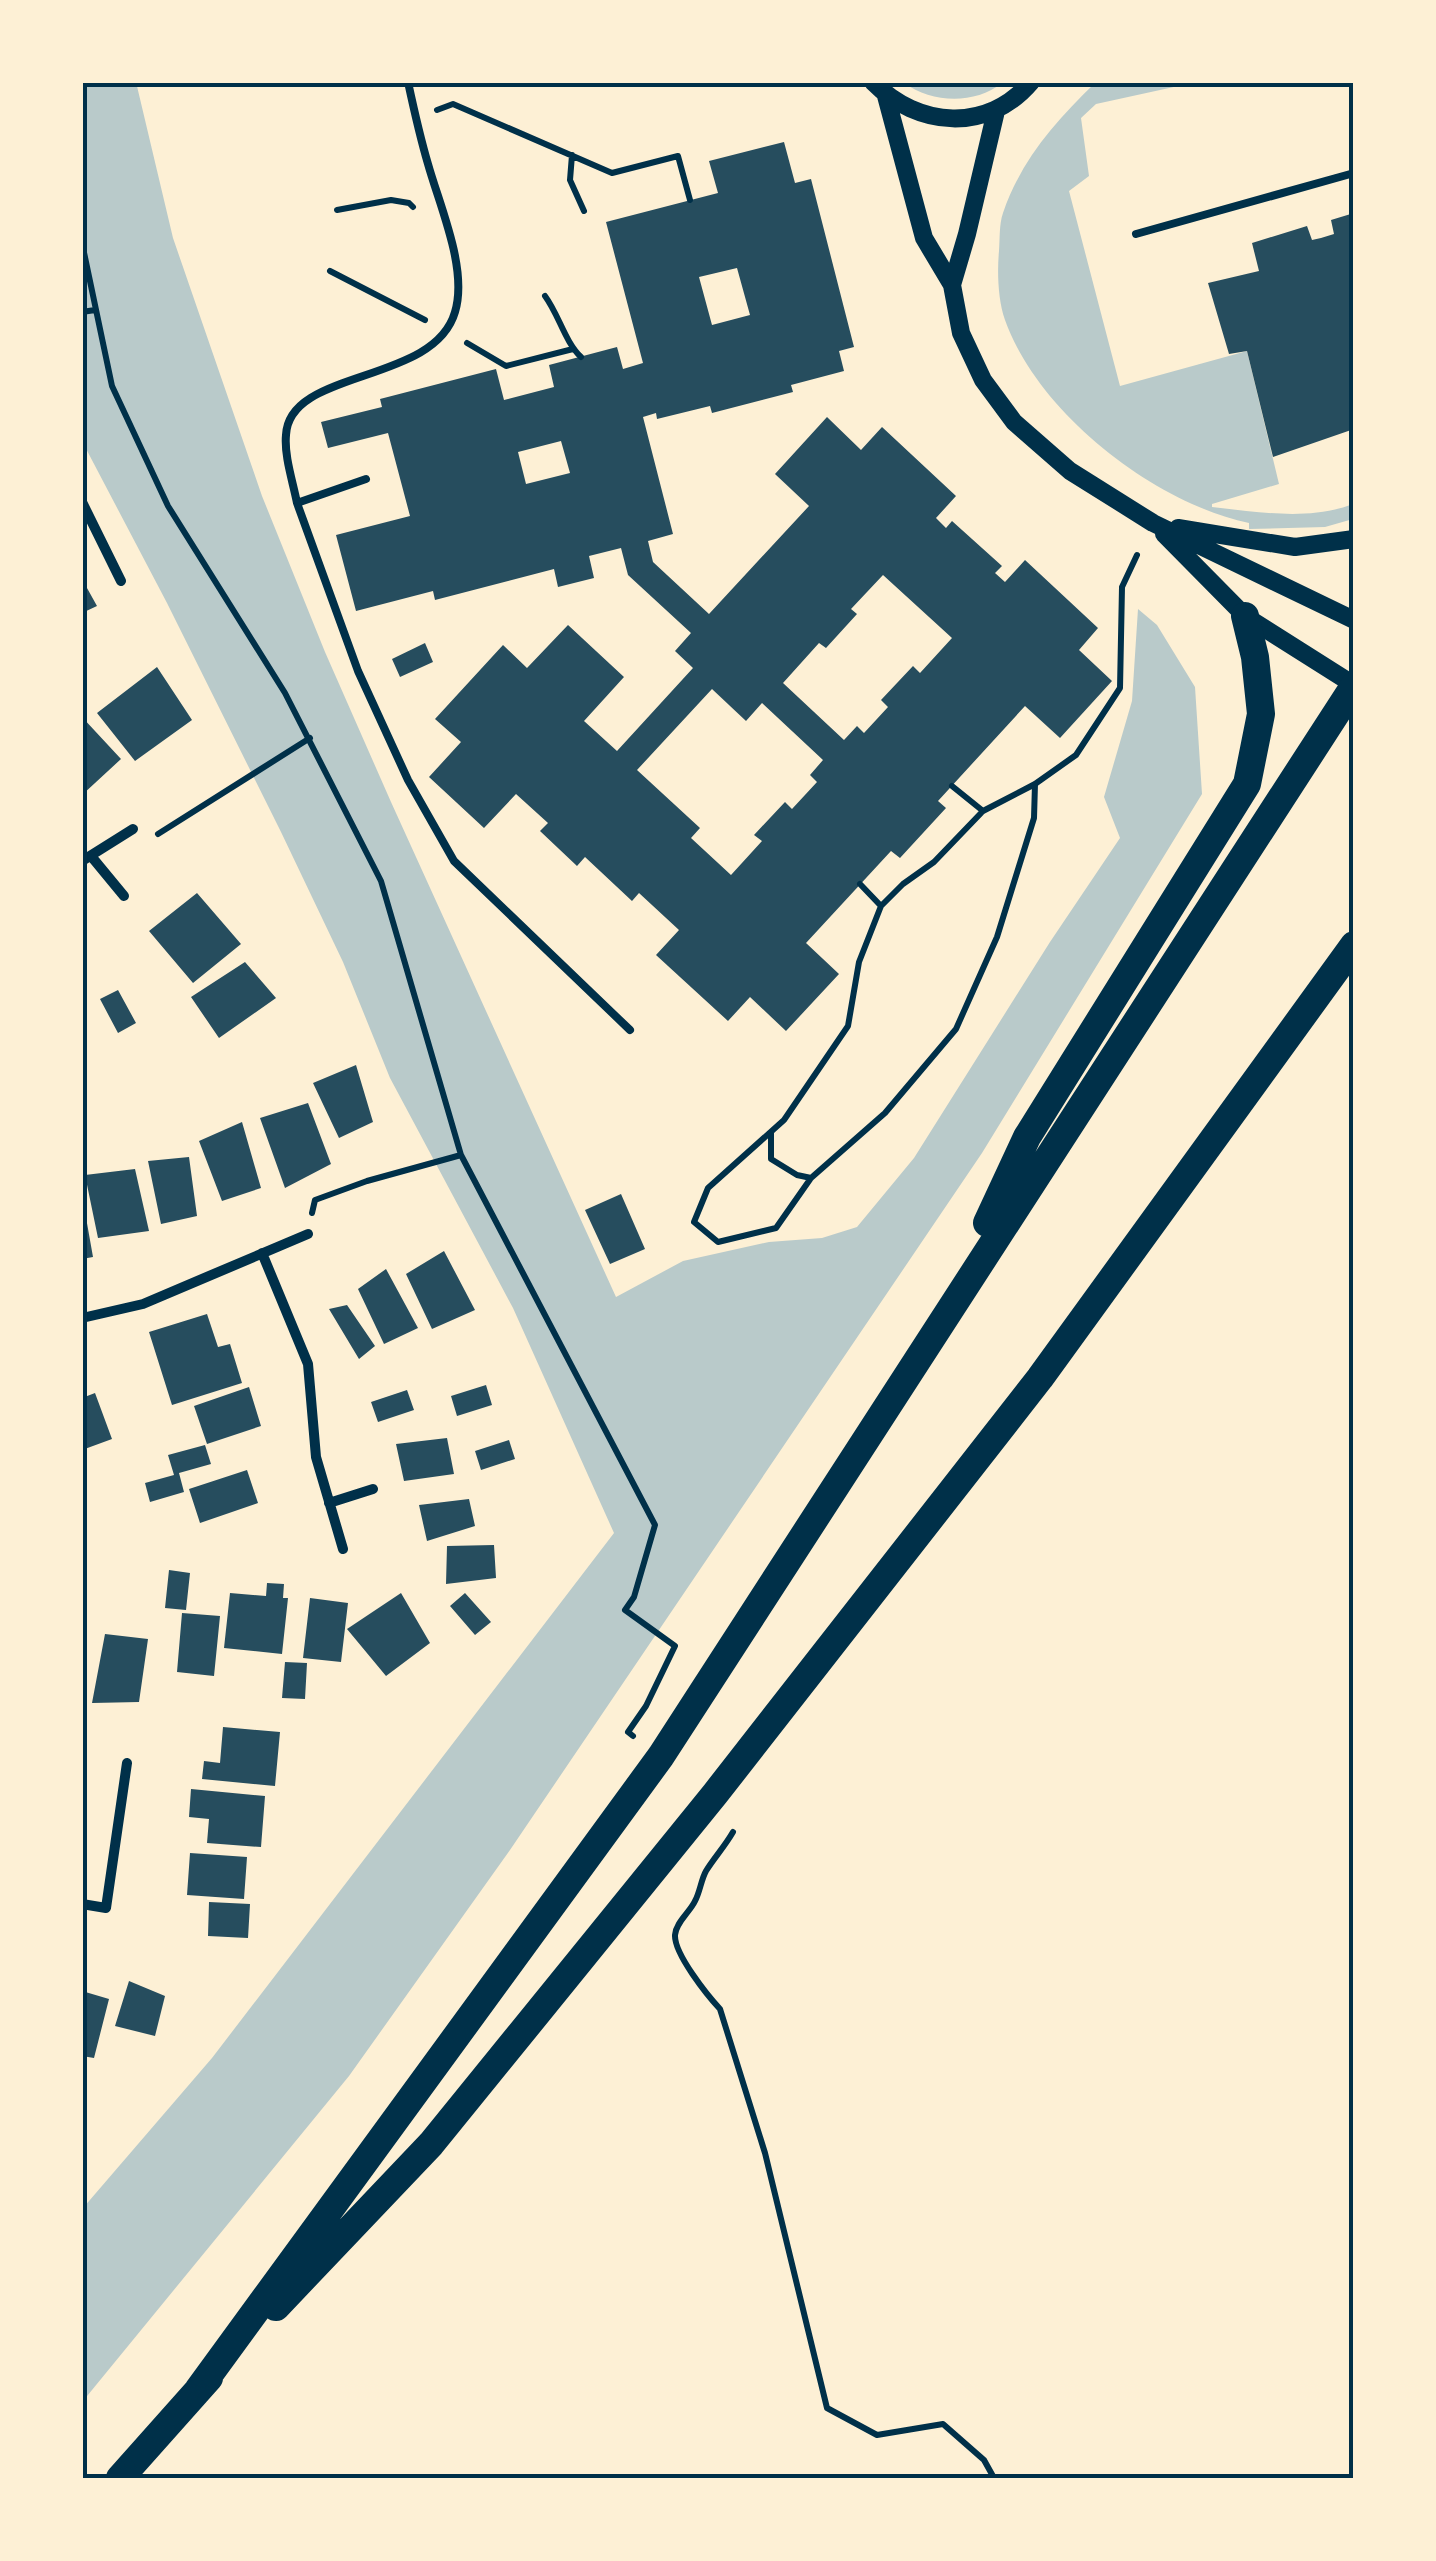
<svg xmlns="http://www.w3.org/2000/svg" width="1436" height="2561" font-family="'Space Grotesk',sans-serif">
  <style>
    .green { fill: #b9caca }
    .building { fill: #264d5e; fill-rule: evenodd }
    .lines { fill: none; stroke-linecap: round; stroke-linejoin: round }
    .path { stroke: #003049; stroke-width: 6 }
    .service { stroke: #003049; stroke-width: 8 }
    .minor { stroke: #003049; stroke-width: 10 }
    .tertiary { stroke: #003049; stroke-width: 18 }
    .trunk { stroke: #003049; stroke-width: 28 }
    .neatline { fill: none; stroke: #003049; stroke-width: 4 }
  </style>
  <rect width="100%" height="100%" fill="#fdf0d5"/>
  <path class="green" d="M 136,82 L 173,238 L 262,496 L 325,652 L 391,802 L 616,1297 L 683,1261 L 769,1242 L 822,1238 L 857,1227 L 914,1158 L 1050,942 L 1120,838 L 1104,797 L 1132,701 L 1138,609 L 1157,625 L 1195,687 L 1202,794 L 982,1153 L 510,1850 L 349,2076 L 83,2401 L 83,2208 L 212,2058 L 614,1533 L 513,1308 L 390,1078 L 343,962 L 281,832 L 167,603 L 83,443 L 83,83 Z
    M 904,83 L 1002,83 C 974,105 932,103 904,83 Z
    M 1095,83 L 1192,83 L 1096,104 L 1081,118 L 1089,176 L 1069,191 L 1120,386 L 1247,351 L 1279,484 L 1212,504 L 1212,507 C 1258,512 1309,521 1353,504 L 1353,519 L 1325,527 L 1249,529 L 1249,523 C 1154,503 1038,413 1005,320 C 998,300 997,272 999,251 C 1000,239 999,224 1003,213 C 1021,160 1055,122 1095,83 Z"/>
  <path class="building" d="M 784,142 L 795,183 L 811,179 L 854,347 L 839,351 L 844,371 L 791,385 L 793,392 L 712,413 L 710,406 L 657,419 L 656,413 L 643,417 L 673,534 L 648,541 L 653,562 L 709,614 L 809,506 L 775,474 L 827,417 L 861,450 L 882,427 L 956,496 L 936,518 L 946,528 L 952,521 L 1002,566 L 995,573 L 1005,582 L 1025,560 L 1098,628 L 1079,650 L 1112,681 L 1060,738 L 1025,706 L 938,801 L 946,808 L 900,858 L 891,851 L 806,943 L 839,974 L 786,1031 L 750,997 L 728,1021 L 656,955 L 679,930 L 639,893 L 632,901 L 585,857 L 577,866 L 540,831 L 548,823 L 516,794 L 484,828 L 429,777 L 461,742 L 435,719 L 503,645 L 527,668 L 568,625 L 624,677 L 584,721 L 617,751 L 693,668 L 675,651 L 691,633 L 628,575 L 621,548 L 589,556 L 594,578 L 558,587 L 554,569 L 435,600 L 433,591 L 356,611 L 336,535 L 410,516 L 388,433 L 328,448 L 321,422 L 382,407 L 380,399 L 496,369 L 504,400 L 554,387 L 549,365 L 617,347 L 623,369 L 643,363 L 606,222 L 718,193 L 709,161 ZM 737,268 L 750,315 L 712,325 L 699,277 ZM 561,441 L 570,473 L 526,484 L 518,452 ZM 883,575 L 952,638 L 920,673 L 913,666 L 881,700 L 888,707 L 864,733 L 857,726 L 844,740 L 783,683 L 819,643 L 826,648 L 857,614 L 851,609 ZM 712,689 L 746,721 L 762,703 L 823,760 L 810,775 L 817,782 L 792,809 L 785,802 L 754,835 L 762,841 L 731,875 L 691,838 L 700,828 L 637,770 Z
    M 1354,213 L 1354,429 L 1273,457 L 1247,351 L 1229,354 L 1208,283 L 1259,271 L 1252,243 L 1307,226 L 1312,240 L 1321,238 L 1334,234 L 1331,220 Z
    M 82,579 L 97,606 L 82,613 Z
    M 425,643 L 433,662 L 400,677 L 392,659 Z
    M 157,667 L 192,720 L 135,761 L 97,713 Z
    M 82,717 L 121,759 L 82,795 Z
    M 197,893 L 241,944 L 193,983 L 149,931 Z
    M 245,962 L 276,998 L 219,1038 L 191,997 Z
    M 118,990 L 136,1023 L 118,1033 L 100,999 Z
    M 356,1065 L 373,1122 L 339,1138 L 313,1083 Z
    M 308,1103 L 331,1164 L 285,1188 L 260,1118 Z
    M 242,1122 L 261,1188 L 222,1201 L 199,1141 Z
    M 189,1157 L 197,1216 L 161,1224 L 148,1161 Z
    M 135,1169 L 149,1231 L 98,1238 L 85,1175 Z
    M 621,1194 L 645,1249 L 610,1264 L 585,1210 Z
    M 82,1195 L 93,1257 L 82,1259 Z
    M 444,1251 L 475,1310 L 432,1329 L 406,1274 Z
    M 386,1269 L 418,1328 L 384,1344 L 358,1289 Z
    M 347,1305 L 375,1346 L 359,1359 L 329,1309 Z
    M 207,1314 L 218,1347 L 230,1344 L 242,1383 L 172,1405 L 149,1332 Z
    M 486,1385 L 492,1405 L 457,1416 L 451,1396 Z
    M 249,1387 L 261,1426 L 207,1444 L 194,1406 Z
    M 407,1390 L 414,1410 L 378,1422 L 371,1402 Z
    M 95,1393 L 112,1439 L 82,1450 L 82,1398 Z
    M 447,1438 L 454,1474 L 404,1481 L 396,1444 Z
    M 509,1440 L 515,1459 L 481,1470 L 475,1451 Z
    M 205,1445 L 211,1464 L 179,1473 L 184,1492 L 150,1502 L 145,1483 L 174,1475 L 168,1455 Z
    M 247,1470 L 258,1503 L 200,1523 L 189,1489 Z
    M 469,1499 L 475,1526 L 427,1541 L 419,1505 Z
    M 494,1545 L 496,1578 L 446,1584 L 447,1546 Z
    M 169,1570 L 190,1573 L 186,1610 L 165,1608 Z
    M 267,1583 L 284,1584 L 283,1598 L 288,1598 L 282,1654 L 224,1648 L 230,1593 L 266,1596 Z
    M 401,1593 L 430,1643 L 386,1676 L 347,1629 Z
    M 465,1593 L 491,1622 L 475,1635 L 450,1606 Z
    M 310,1598 L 348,1603 L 341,1662 L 303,1658 Z
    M 182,1613 L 220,1616 L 214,1676 L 177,1672 Z
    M 105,1634 L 148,1639 L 139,1702 L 92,1703 Z
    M 285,1662 L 307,1663 L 305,1699 L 282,1698 Z
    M 223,1727 L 280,1732 L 275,1786 L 202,1779 L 204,1761 L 220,1763 Z
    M 191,1789 L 265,1796 L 261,1847 L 207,1843 L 209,1819 L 189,1817 Z
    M 190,1853 L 247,1857 L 244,1899 L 187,1895 Z
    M 209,1902 L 250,1904 L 248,1938 L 208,1936 Z
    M 129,1981 L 165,1996 L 155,2036 L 115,2026 Z
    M 82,1991 L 109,1999 L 94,2058 L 82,2056 Z"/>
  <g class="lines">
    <path class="path" d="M 437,110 L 453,104 L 612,173 L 678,156 L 690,200
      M 572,155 L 570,180 L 584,211
      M 337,210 L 391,200 L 409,203 L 413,207
      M 82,243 L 112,386 L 168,506 L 285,693 L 381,881 L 461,1155 L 367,1181 L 315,1200 L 312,1213
      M 330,271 L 425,320
      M 545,296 C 559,315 565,342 581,357
      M 82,312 L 95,310
      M 467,343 L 506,366 L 573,349
      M 1035,784 L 1034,818 L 997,937 L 956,1029 L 885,1113 L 811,1178 L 776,1228 L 718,1242 L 694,1222 L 708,1188 L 784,1120 L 848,1026 L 859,962 L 881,906 L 903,884 L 934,862 L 983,811 L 1035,784 L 1076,755 L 1120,688 L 1122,587 L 1137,555
      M 952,786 L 983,811
      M 158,834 L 310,738
      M 860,884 L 881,906
      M 771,1133 L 771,1159 L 797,1175 L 811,1178
      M 461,1155 L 655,1525 L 634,1597 L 625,1610 L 675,1646 L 646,1706 L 628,1732 L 633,1736
      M 733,1832 C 725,1846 714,1858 706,1871 C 701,1880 700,1892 695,1901 C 690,1912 676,1922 675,1935 C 674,1954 708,1996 720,2009 L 765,2153 L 827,2408 L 877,2435 L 943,2424 L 984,2460 L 994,2478"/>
    <path class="service" d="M 1136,234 L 1354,173
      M 366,479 L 297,503 C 293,482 284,456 286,435 C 289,368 434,385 455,312 C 468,269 440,207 428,164 C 420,137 414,110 408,82
      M 297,503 L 358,671 L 408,780 L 454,861 L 630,1030"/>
    <path class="minor" d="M 82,502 L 121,581
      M 91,856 L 124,896
      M 82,861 L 133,829
      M 262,1253 L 308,1364 L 316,1457 L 343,1549
      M 82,1318 L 143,1304 L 308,1234
      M 329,1503 L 373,1489
      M 82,1904 L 106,1908 L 127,1763"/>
    <path class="tertiary" d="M 873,82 C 918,128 988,133 1031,82
      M 886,96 L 924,238 L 952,285 L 961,333 L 983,380 L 1014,422 L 1070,471 L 1153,523 L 1354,620
      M 952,285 L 967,234 L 996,111
      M 1178,528 L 1295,547 L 1354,539
      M 1164,534 L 1245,616 L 1354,685"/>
    <path class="trunk" d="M 987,1223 L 1027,1137 L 1247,784 L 1261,714 L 1255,657 L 1245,616
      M 276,2307 L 431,2144 L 715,1794 L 1040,1378 L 1354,945
      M 198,2390 L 661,1756 L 1354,686
      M 120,2478 L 209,2378"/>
  </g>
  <rect width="1436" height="2561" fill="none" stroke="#fdf0d5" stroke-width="170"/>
  <rect x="85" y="85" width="1266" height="2391" class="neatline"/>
</svg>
